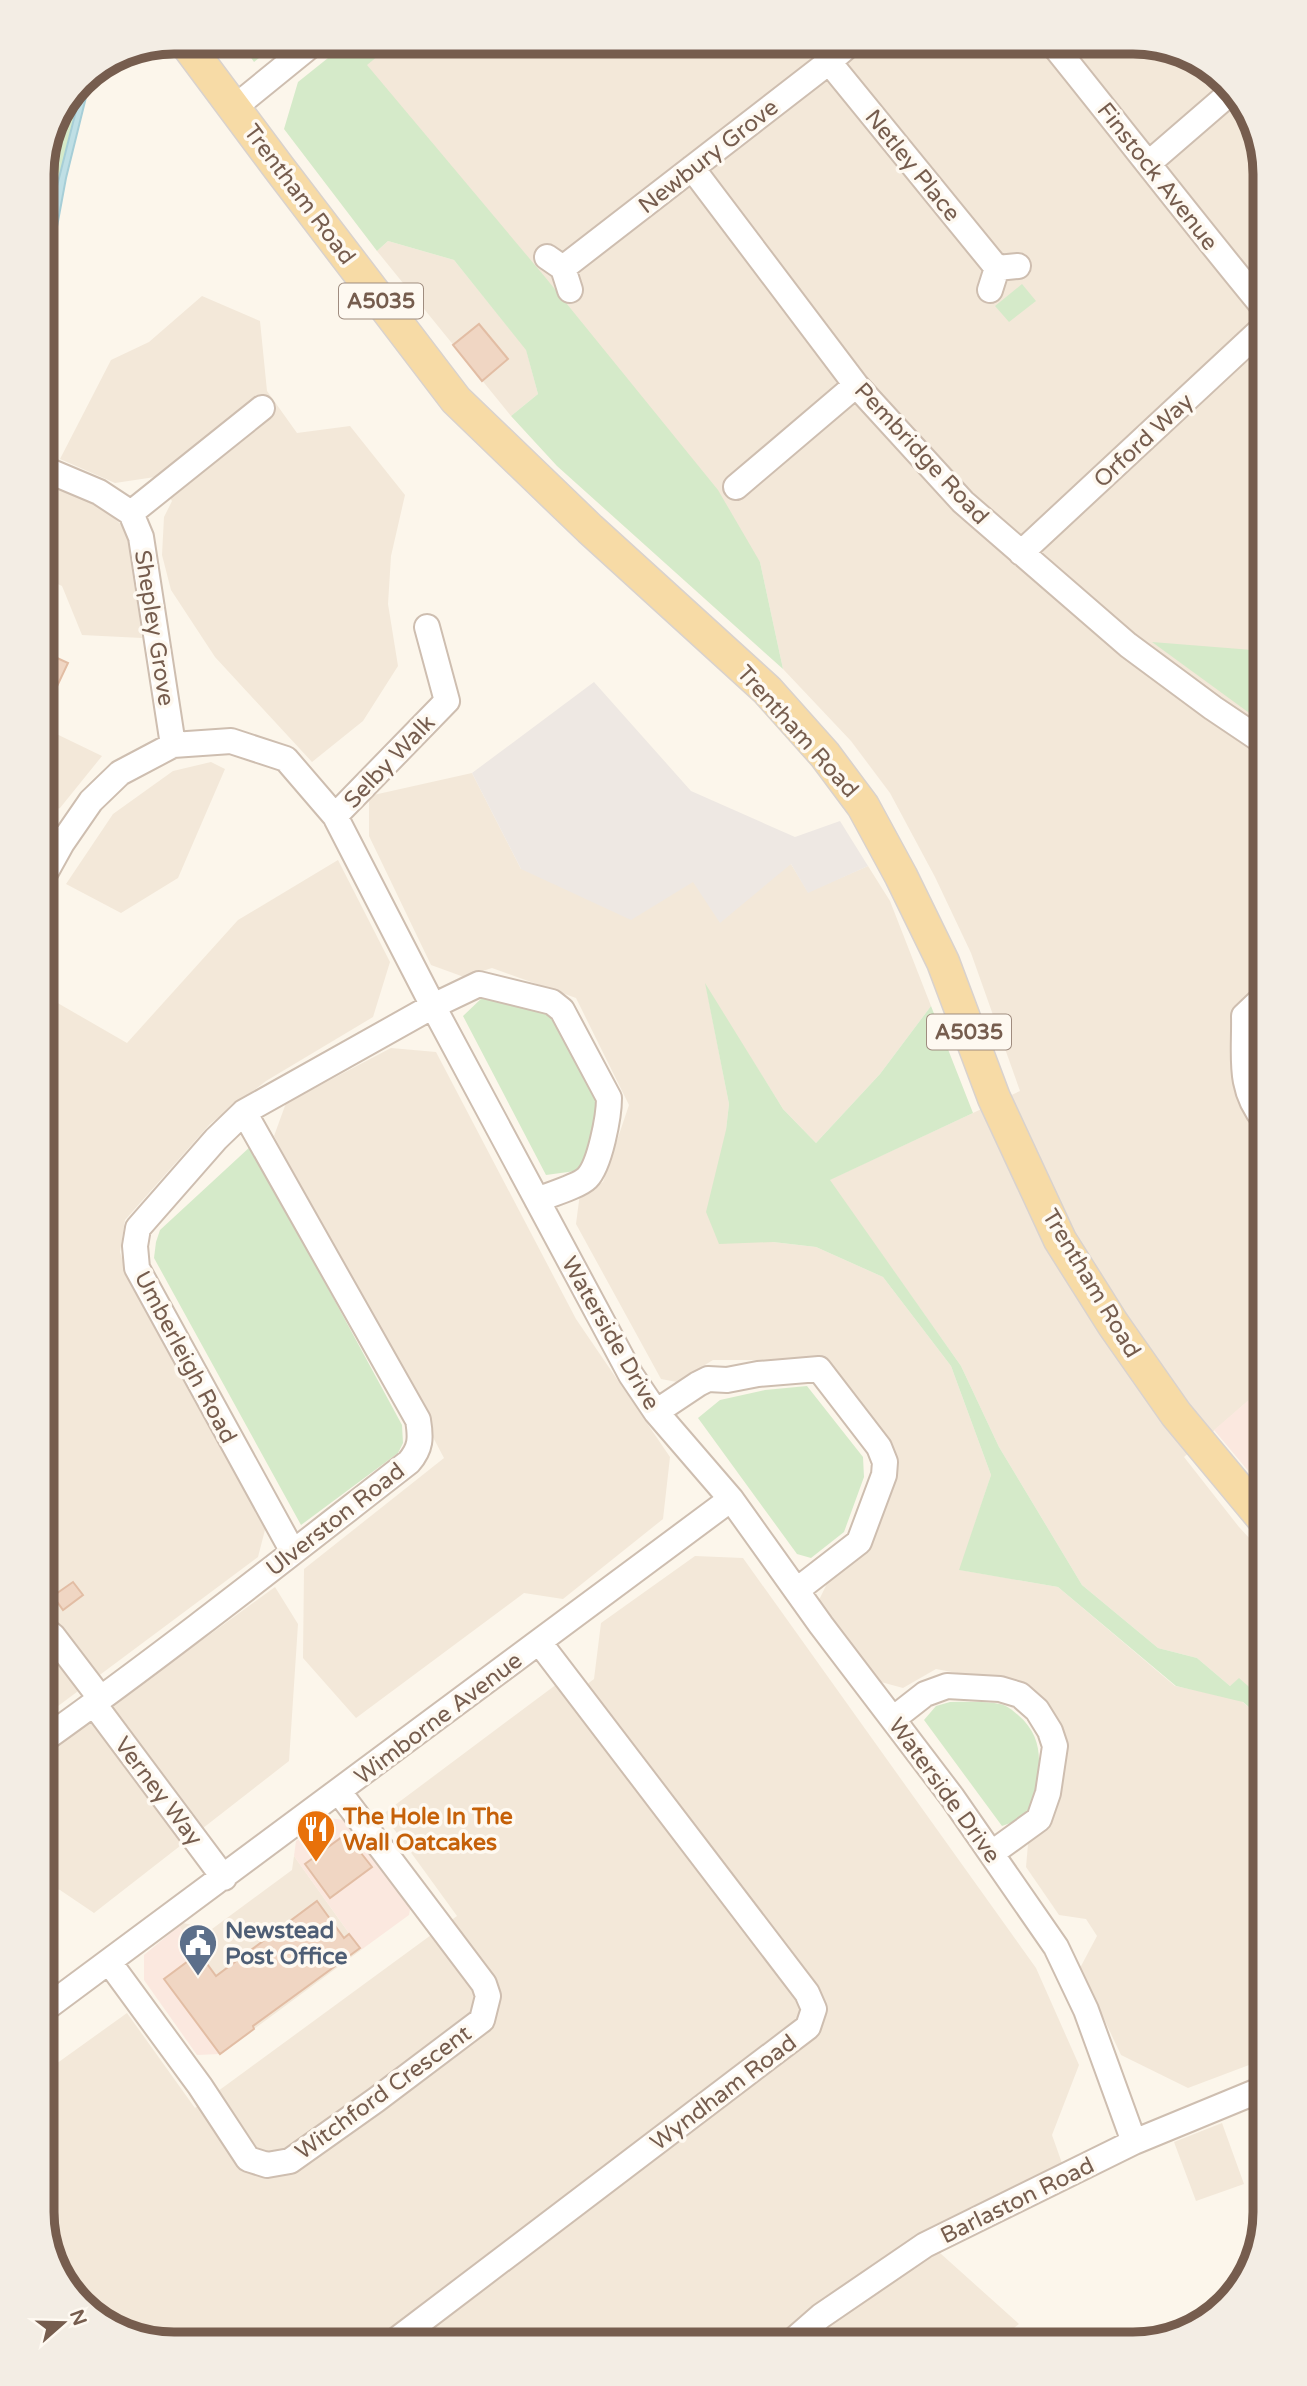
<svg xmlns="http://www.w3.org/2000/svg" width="1307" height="2386" font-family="'Varela Round',sans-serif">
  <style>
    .residential { fill: #f3e8d9 }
    .commercial { fill: #fbe8df }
    .industrial { fill: #eee8e3 }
    .green { fill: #d5eac9 }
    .water { fill: #bfdfe5; stroke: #a6ced7; stroke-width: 2 }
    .building { fill: #f0d6c3; stroke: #e2bda4; stroke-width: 2 }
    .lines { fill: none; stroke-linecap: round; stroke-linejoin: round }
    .minor-casing { stroke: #cebeb0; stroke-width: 28 }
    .major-casing { stroke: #d9d2cd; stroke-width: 35 }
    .minor { stroke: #fff; stroke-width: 24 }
    .major { stroke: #f7dba6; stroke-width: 32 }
    .labels { text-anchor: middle; stroke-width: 7; stroke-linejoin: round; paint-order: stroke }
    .shield { fill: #fef9f1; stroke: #9f8c7f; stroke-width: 2 }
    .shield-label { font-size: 21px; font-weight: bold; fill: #765d4e }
    .street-label { font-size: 23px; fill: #765d4e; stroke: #fef9f1 }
    .food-label { font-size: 23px; font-weight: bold; fill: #c56008; stroke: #fef9f1; text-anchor: start }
    .service-label { font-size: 23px; font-weight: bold; fill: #4e5e75; stroke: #fef9f1; text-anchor: start }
    .rim { fill: none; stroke: #765d4e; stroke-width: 9 }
  </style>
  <rect width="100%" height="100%" fill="#fcf6eb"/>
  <path class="residential" d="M 348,42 L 1142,42 L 1207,64 L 1255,123 L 1265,174 L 1265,1386 L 1184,1457 L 1239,1527 L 1265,1555 L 1265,1701 L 1239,1679 L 1230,1686 L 1197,1658 L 1158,1648 L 1082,1585 L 999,1447 L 961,1366 L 829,1180 L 1020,1091 L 971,953 L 935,877 L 890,793 L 851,741 L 783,669 L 760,562 Z
    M 388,241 L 454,260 L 526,349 L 538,394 L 511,416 L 377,251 Z
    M 202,296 L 260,321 L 267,391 L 297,433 L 350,426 L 405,495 L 391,556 L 388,604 L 398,666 L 363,721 L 312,762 L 215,657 L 171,590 L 162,555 L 164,517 L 172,501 L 155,477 L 115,483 L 60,459 L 111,360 L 149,342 Z
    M 42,483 L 102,507 L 128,531 L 142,638 L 82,635 L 62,586 L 42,577 Z
    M 42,727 L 102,756 L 60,808 L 42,814 Z
    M 211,762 L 225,769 L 178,878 L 121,913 L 66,884 L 113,814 L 173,771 Z
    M 472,773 L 521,869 L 693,882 L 791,864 L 808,892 L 868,866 L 890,901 L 931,1006 L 880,1074 L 816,1143 L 783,1109 L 706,986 L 729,1104 L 726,1130 L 773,1242 L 816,1247 L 883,1277 L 951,1366 L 991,1475 L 960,1570 L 1058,1587 L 1175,1686 L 1239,1699 L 1265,1721 L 1265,2059 L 1188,2088 L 1121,2055 L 1080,1968 L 1097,1936 L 1086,1919 L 1059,1915 L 1026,1867 L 1028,1844 L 1053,1817 L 1059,1737 L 1026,1686 L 936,1669 L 903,1688 L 881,1682 L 818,1602 L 890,1455 L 814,1360 L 713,1360 L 677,1382 L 661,1379 L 576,1224 L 580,1193 L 603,1182 L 629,1105 L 576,998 L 492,968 L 464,977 L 431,965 L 369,836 L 369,796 Z
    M 338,860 L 390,962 L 373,1017 L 266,1081 L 210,1124 L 125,1220 L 120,1252 L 129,1279 L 266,1526 L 258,1557 L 42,1718 L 42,994 L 127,1043 L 238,920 Z
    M 391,1048 L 436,1052 L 576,1319 L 670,1457 L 663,1519 L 563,1599 L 524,1593 L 356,1718 L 303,1658 L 304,1569 L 444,1458 L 274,1136 L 286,1103 Z
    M 695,1556 L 743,1558 L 1036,1968 L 1079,2065 L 1052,2135 L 1063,2166 L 920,2235 L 1019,2324 L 994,2344 L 166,2344 L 100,2322 L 52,2263 L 42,2212 L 42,2074 L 127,2013 L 195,2108 L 457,1916 L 383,1814 L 557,1684 L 566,1700 L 594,1679 L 601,1623 Z
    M 275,1587 L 298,1624 L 289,1761 L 94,1913 L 60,1890 L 42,1885 L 42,1757 Z
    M 294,1856 L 361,1950 L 254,2029 L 179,1926 L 183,1923 L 212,1929 L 292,1870 Z
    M 1222,2123 L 1244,2184 L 1196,2201 L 1174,2142 Z"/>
  <path class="commercial" d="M 1265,1386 L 1265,1480 L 1255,1479 L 1214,1430 Z
    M 328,1818 L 353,1821 L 412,1899 L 409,1915 L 361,1950 L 294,1856 L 296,1841 Z
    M 179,1926 L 254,2029 L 220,2054 L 197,2055 L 144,1980 L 144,1955 Z"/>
  <path class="industrial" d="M 594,682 L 691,791 L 795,837 L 840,821 L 868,866 L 808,893 L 791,864 L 720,923 L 693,882 L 631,920 L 521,869 L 472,773 Z"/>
  <path class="green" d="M 240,42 L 279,42 L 254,62 Z
    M 348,42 L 395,42 L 367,65 L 545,277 L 718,490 L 760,562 L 783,669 L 557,466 L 511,416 L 538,394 L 526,350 L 454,260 L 388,241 L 377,251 L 284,129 L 298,82 Z
    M 84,79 L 56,190 L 46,248 L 42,256 L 42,166 L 81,80 Z
    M 1022,284 L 1036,301 L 1009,322 L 995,306 Z
    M 1152,642 L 1265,651 L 1265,697 L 1252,715 Z
    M 705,983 L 783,1109 L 816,1143 L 880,1074 L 931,1006 L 973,1113 L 830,1180 L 961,1366 L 999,1447 L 1082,1585 L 1158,1648 L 1197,1658 L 1230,1686 L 1239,1678 L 1265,1701 L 1265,1721 L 1243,1702 L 1176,1686 L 1058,1587 L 959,1570 L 991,1475 L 951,1366 L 883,1277 L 816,1247 L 773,1242 L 719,1244 L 706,1212 L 726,1130 L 729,1104 Z
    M 484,996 L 535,1005 L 551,1017 L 589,1084 L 599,1107 L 583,1170 L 546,1175 L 463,1016 Z
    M 1265,1001 L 1265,1113 L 1249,1080 L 1249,1036 Z
    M 251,1146 L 402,1425 L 403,1443 L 398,1453 L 301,1525 L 154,1258 L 156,1242 L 160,1230 Z
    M 807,1386 L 863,1457 L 864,1477 L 844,1532 L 811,1558 L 797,1554 L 698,1418 L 720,1400 L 765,1390 Z
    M 950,1702 C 966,1702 984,1701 1000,1704 C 1008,1706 1012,1710 1018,1715 C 1049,1741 1039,1776 1030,1811 L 1016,1821 L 1002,1826 L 924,1720 L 936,1706 Z"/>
  <path class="water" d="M 92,73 L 66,178 L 51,259 L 42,265 L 56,190 L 84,79 Z"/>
  <path class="building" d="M 479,324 L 508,359 L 482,381 L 453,345 Z
    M 42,651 L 68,663 L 42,718 Z
    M 73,1582 L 83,1595 L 63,1610 L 53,1596 Z
    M 346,1834 L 372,1867 L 330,1898 L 305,1864 Z
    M 317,1901 L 344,1938 L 349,1934 L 360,1948 L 253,2026 L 254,2029 L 220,2054 L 164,1979 L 199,1953 L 216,1976 Z"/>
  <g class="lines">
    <g class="minor-casing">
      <path id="minor" d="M 1051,42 C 1123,131 1192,221 1265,309
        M 829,62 L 997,268
        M 235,107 L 315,42
        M 1149,163 L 1230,93
        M 692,168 L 856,385 L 963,502 L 1128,645 L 1213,708 L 1265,743
        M 547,257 L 563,268 L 570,290
        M 563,268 L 829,62 L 852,42
        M 990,290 L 997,268 L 1018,266
        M 42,468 L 99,492 L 131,513
        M 736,487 L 856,385
        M 131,513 L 141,537 L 173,745
        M 131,513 L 262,408
        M 1021,553 L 1265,326
        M 335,816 L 447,701 L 427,627
        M 42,832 L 62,843
        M 42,879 L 62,843 L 91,801 L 120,773 L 173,745 L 231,741 L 286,759 L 335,816 L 433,1006 L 631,1375 L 656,1412 L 731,1499 L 821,1625 L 952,1797 L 1056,1947 L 1086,2010 L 1134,2142
        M 1265,1121 C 1237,1088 1245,1055 1244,1016 L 1265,996
        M 656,1412 L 698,1384 L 708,1379 L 727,1380 L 758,1374 L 819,1369 L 879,1447 L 885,1462 L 884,1475 L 859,1542 L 797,1590
        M 293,1552 L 137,1268 L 135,1246 L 138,1228 L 216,1139 L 244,1112 L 433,1006 L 479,984 L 552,1002 L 562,1010 L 609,1098 C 609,1116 600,1165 587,1178 C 579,1186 549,1195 537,1200
        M 42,1627 L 53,1636 L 101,1699
        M 94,1704 L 224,1878
        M 893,1719 L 925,1694 L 947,1686 L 1000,1689 L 1020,1695 L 1037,1710 L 1050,1731 L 1055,1746 L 1048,1793 L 1039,1819 L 992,1853
        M 42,1741 C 167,1652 288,1556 409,1462 C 421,1448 421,1438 418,1420 L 244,1112
        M 109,1962 L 200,2086 L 248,2159 L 267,2165 L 290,2161 L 376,2100 L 482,2020 L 488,1996 L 484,1984 L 339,1792
        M 42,2011 L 731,1499
        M 391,2344 L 808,2027 L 814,2009 L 807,1993 L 539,1642
        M 789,2344 L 821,2316 L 925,2245 L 1134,2142 L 1265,2088"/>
    </g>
    <g class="major-casing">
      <path id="major" d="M 185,42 L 279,168 L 456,400 L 590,529 L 767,690 L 825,755 L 863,806 L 901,876 L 943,962 L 994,1098 L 1060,1240 L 1113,1324 L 1176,1414 L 1265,1521"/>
    </g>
    <use href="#minor" class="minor"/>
    <use href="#major" class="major"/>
  </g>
  <defs>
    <g id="restaurant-pin" transform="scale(2.0125)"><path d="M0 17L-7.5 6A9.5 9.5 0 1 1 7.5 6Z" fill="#e8710a" stroke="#fef9f1"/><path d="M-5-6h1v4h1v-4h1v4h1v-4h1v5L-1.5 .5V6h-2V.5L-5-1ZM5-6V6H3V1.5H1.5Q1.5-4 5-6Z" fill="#fff"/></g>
    <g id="civic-pin" transform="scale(2.0125)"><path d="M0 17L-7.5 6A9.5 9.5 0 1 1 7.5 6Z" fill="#5c6f8a" stroke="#fef9f1"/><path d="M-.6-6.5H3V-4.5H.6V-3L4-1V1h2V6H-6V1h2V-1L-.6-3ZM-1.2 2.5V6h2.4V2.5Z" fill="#fff"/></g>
  </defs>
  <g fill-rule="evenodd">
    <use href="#restaurant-pin" x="316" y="1829"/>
    <use href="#civic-pin" x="198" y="1943"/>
  </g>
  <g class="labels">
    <g class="shield">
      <rect x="339" y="283.5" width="84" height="35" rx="5"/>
      <rect x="927" y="1014.5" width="84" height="35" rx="5"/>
    </g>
    <g class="shield-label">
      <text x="381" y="308">A5035</text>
      <text x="969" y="1039">A5035</text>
    </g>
    <g class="street-label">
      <text transform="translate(708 156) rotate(-38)" y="8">Newbury Grove</text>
      <text transform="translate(913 165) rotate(51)" y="8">Netley Place</text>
      <text transform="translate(1158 176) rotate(52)" y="8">Finstock Avenue</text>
      <text transform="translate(300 194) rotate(53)" y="8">Trentham Road</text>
      <text transform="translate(1143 440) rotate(-43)" y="8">Orford Way</text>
      <text transform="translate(922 453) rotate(47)" y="8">Pembridge Road</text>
      <text transform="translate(155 628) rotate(81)" y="8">Shepley Grove</text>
      <text transform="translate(798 731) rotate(48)" y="8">Trentham Road</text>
      <text transform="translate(389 761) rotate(-46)" y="8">Selby Walk</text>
      <text transform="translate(1092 1283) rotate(59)" y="8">Trentham Road</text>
      <text transform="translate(611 1333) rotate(60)" y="8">Waterside Drive</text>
      <text transform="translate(186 1357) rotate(62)" y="8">Umberleigh Road</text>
      <text transform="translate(335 1519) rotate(-38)" y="8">Ulverston Road</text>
      <text transform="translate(438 1718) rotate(-37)" y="8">Wimborne Avenue</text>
      <text transform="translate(945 1790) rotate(54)" y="8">Waterside Drive</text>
      <text transform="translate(159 1791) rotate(53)" y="8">Verney Way</text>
      <text transform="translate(383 2092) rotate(-36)" y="8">Witchford Crescent</text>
      <text transform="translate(723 2092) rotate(-37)" y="8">Wyndham Road</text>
      <text transform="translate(1017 2200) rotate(-26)" y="8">Barlaston Road</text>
    </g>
    <g class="food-label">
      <text x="343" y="1824">The Hole In The<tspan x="343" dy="26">Wall Oatcakes</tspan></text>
    </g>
    <g class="service-label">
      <text x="225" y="1938">Newstead<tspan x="225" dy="26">Post Office</tspan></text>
    </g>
  </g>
  <path d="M0 0H1307V2386H0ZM174 54H1133A120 120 0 0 1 1253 174V2212A120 120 0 0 1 1133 2332H174A120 120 0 0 1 54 2212V174A120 120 0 0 1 174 54Z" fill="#f3ede4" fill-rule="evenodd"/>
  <path class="rim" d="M174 54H1133A120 120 0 0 1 1253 174V2212A120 120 0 0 1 1133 2332H174A120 120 0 0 1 54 2212V174A120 120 0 0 1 174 54Z"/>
  <g transform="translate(63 2323) rotate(70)" stroke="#fef9f1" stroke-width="5" paint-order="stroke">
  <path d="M0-5L12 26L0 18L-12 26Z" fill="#765d4e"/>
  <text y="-10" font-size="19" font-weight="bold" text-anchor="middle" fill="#765d4e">N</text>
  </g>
</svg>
